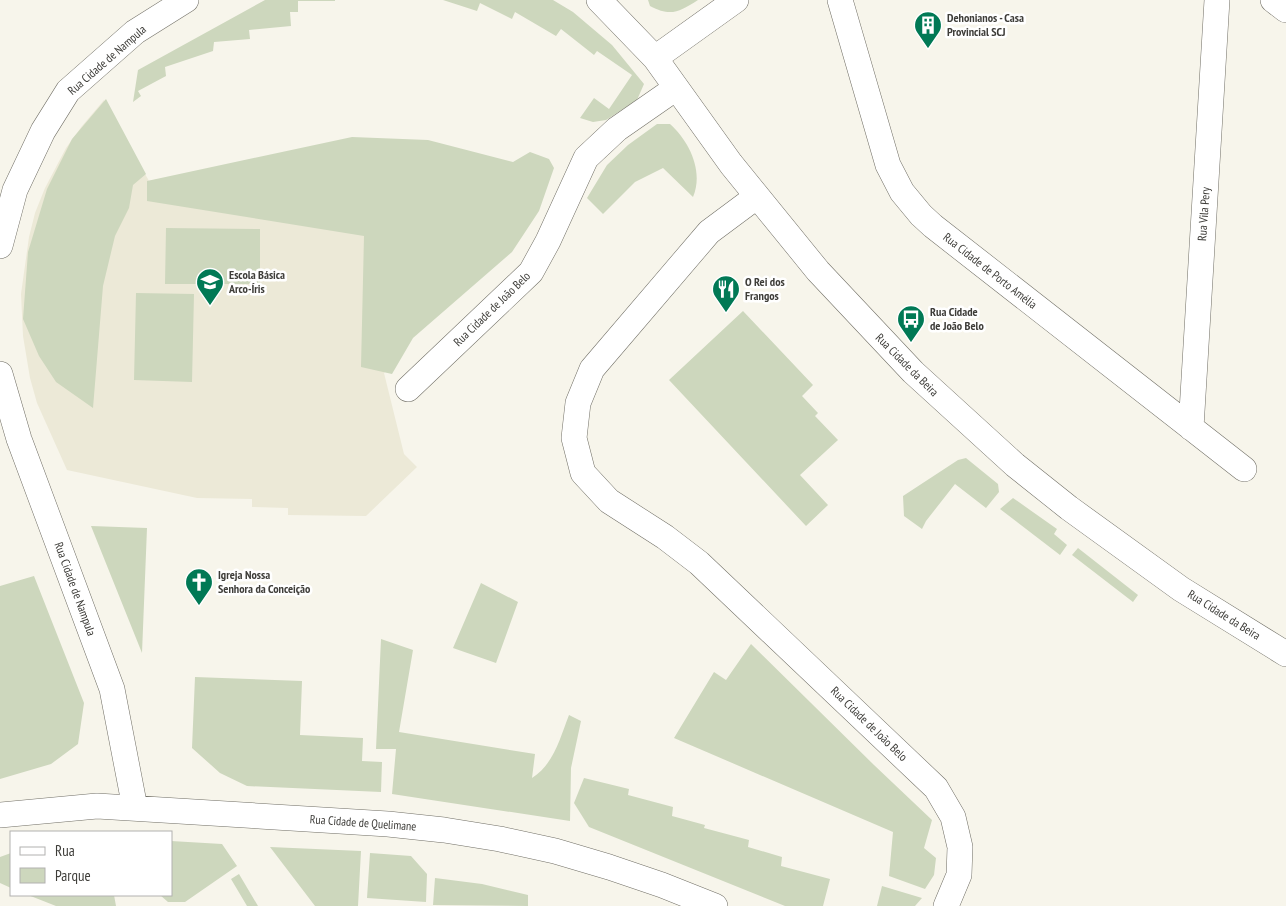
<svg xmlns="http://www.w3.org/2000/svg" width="1286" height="906" font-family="'PT Sans Narrow',sans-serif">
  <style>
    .built { fill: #ece9d7 }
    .green { fill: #cdd7bd }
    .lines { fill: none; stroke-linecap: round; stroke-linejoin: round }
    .street-casing { stroke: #716f66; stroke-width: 26 }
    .street { stroke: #fff; stroke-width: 25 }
    .labels { text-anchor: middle; stroke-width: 5; stroke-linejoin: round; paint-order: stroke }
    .poi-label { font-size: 12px; font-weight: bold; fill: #3e3d39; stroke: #fff; text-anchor: start }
    .street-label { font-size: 12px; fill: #3e3d39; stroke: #fff }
  </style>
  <rect width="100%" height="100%" fill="#f7f5eb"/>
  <path class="built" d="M 104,100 L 149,181 L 344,142 L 397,360 L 384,373 L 404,454 L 417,467 L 366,516 L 288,515 L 288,508 L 252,507 L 252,499 L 197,498 L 67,470 L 37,403 L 30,378 L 23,336 L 21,294 L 29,237 L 35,213 L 45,188 L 66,148 L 82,126 Z"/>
  <path class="green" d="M 265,0 L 335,0 L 335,1 L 298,1 L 298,12 L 290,12 L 291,26 L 249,30 L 250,39 L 214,42 L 213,51 L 165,67 L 166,76 L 138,91 L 141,96 L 133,102 L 138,70 Z
    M 443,0 L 553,0 L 573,12 L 612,45 L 644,84 L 637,100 L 606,120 L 593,122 L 580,118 L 594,98 L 609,109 L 632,75 L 597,51 L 594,55 L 561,29 L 556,36 L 515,12 L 512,19 L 480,3 L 477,11 Z
    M 648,0 L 698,0 C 679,12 671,17 650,6 Z
    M 106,99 L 146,174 L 133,185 L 129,208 L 115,236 L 103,286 L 93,408 L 56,382 L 39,356 L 23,319 L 28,252 L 47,189 L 72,139 Z
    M 657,124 L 670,124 C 689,141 704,171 693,197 L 663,168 L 635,182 L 603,214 L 587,198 L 607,165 L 628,145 Z
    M 352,137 L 428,140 L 513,162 L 530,152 L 549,159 L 554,168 L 539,211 L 512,252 L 413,338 L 392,374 L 361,367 L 364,236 L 147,201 L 147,181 Z
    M 166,228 L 260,229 L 260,284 L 165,284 Z
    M 136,293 L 194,294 L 192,382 L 134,380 Z
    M 743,311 L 813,385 L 802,396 L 818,413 L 815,416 L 838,440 L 800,475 L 828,505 L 806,526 L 669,380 Z
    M 966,458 L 998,484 L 999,492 L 986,508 L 955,484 L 926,521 L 922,529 L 904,516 L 903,496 L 958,460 Z
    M 1013,498 L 1057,529 L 1054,534 L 1067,545 L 1060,555 L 1000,509 Z
    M 91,526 L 147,528 L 142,653 Z
    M 1078,548 L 1138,595 L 1133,602 L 1072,555 Z
    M 34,576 L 84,703 L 78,744 L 51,764 L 0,779 L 0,586 Z
    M 481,583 L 518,602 L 496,663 L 453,648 Z
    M 381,639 L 413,650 L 399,732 L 535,754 L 532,778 C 554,764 560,738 569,715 L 581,721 L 571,768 L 570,821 L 392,794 L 396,749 L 376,749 Z
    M 751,644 L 874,765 L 932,820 L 924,848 L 936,858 L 934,875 L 925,889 L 889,876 L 893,832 L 674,738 L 714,672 L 726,680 Z
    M 195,677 L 302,681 L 300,735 L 363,738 L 362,761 L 382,762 L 381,792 L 247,786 L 220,773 L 192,748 Z
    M 584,778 L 629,789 L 628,795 L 673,807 L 672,816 L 705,825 L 704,828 L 749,840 L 748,847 L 782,857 L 781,866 L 830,879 L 823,906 L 785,906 L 589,827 L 574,803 Z
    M 171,841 L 222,844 L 237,866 L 185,902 L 168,902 L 160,895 L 171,895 Z
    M 270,847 L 361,851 L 358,906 L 315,906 Z
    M 11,853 L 11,888 L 0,883 L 0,857 Z
    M 370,853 L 411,856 L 427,874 L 426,902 L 367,898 Z
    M 239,874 L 258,906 L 247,906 L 231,879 Z
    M 435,878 L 482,884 L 528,895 L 528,906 L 433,905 Z
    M 882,886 L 922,898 L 915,906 L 877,906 Z
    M 28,895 L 114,895 L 116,906 L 56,906 Z"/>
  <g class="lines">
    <g class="street-casing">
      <path id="street" d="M 599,0 L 655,58 L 731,164 L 818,271 L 913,372 L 1015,465 L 1069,508 L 1181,589 L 1286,654
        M 840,0 L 888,165 L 902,192 L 921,215 L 933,226 L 1244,469
        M 1273,0 L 1286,10
        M 655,58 L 736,0
        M 756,197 L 709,232 L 592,369 L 578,403 L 574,438 L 583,473 L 609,501 L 665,537 L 699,563 L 936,788 L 953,817 L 960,847 L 959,875 L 946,906
        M 0,246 L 15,190 L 43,131 L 68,91 L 135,32 L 186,0
        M 0,374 L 19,439 L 112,689 L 135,808
        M 408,389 L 531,272 L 548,241 L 586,158 L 617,129 L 676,88
        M 1191,428 L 1217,0
        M 0,815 L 97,806 L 388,824 L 444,830 L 500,839 L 555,851 L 609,867 L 662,885 L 715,906"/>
    </g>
    <use href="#street" class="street"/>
  </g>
  <defs>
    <g id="building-pin" transform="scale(1.4375)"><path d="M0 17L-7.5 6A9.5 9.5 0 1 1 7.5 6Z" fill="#017955" stroke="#fff"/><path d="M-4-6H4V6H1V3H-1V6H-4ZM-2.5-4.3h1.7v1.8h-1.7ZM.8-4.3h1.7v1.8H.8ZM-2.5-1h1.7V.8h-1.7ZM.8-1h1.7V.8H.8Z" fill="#fff"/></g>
    <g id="school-pin" transform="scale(1.4375)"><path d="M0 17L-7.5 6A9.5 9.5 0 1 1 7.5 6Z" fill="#017955" stroke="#fff"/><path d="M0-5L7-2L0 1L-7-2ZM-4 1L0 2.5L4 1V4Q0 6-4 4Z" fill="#fff"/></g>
    <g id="restaurant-pin" transform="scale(1.4375)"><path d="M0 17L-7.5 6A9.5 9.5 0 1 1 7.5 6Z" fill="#017955" stroke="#fff"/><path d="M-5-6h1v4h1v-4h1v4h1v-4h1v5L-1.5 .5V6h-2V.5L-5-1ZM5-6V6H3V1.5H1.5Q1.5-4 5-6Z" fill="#fff"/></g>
    <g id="bus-pin" transform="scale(1.4375)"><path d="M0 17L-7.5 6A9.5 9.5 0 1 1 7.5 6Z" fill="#017955" stroke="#fff"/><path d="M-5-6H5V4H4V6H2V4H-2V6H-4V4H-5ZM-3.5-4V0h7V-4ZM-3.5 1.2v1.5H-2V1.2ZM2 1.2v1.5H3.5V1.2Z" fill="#fff"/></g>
    <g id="church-pin" transform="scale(1.4375)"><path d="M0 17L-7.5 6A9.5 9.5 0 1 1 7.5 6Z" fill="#017955" stroke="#fff"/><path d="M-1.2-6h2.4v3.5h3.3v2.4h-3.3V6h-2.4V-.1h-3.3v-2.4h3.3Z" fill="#fff"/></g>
  </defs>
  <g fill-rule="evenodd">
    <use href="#building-pin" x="928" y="25"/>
    <use href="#school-pin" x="210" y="282"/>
    <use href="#restaurant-pin" x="726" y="289"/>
    <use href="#bus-pin" x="911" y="319"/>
    <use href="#church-pin" x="199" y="582"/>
  </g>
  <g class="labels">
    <g class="poi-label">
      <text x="947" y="22">Dehonianos - Casa<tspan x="947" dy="14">Provincial SCJ</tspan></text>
      <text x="229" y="279">Escola Básica<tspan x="229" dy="14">Arco-Íris</tspan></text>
      <text x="745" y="286">O Rei dos<tspan x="745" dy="14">Frangos</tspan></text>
      <text x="930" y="316">Rua Cidade<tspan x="930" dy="14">de João Belo</tspan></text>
      <text x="218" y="579">Igreja Nossa<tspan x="218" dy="14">Senhora da Conceição</tspan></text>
    </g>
    <g class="street-label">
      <text transform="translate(107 60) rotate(-41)" y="4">Rua Cidade de Nampula</text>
      <text transform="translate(1204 214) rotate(-86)" y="4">Rua Vila Pery</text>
      <text transform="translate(990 271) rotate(38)" y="4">Rua Cidade de Porto Amélia</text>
      <text transform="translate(492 309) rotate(-44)" y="4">Rua Cidade de João Belo</text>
      <text transform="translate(907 365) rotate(45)" y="4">Rua Cidade da Beira</text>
      <text transform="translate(75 589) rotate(70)" y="4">Rua Cidade de Nampula</text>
      <text transform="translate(1224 615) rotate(32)" y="4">Rua Cidade da Beira</text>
      <text transform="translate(869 724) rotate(44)" y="4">Rua Cidade de João Belo</text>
      <text transform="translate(363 823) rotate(4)" y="4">Rua Cidade de Quelimane</text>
    </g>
  </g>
  <rect x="10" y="831" width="162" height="65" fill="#ffffff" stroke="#b2b1b0"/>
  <rect x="20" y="847" width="25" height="8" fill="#ffffff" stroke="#b2b1b0"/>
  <text x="55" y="856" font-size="15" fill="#3e3d39">Rua</text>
  <rect x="20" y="868" width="25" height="15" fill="#cdd7bd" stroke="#b2b1b0"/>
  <text x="55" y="881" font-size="15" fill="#3e3d39">Parque</text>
</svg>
